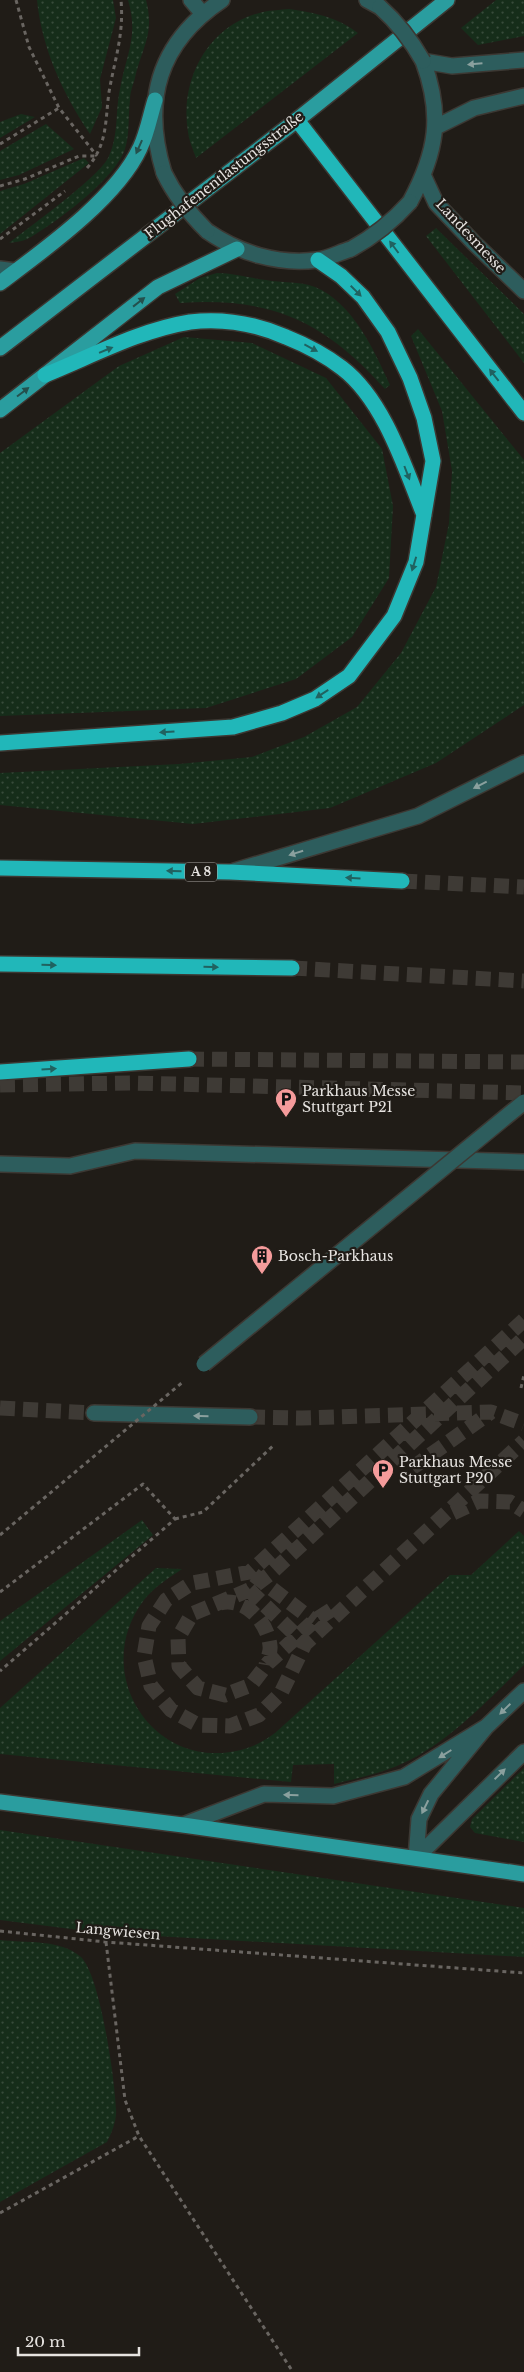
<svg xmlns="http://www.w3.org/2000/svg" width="524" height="2372" font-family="'Libre Baskerville',serif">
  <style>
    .grass { fill: url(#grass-dots) }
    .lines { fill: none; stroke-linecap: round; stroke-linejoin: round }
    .minor-tunnel { stroke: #3e3a35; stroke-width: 15; stroke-dasharray: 15 8; stroke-linecap: butt }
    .highway-tunnel { stroke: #3e3a35; stroke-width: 15; stroke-dasharray: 15 8; stroke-linecap: butt }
    .minor-casing { stroke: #3c3833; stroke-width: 18 }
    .major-casing { stroke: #3c3833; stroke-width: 18 }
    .highway-casing { stroke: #3c3833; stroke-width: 18 }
    .path { stroke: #696561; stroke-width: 3; stroke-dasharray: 4 4; stroke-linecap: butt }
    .minor { stroke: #2d5d5d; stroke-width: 15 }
    .major { stroke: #2a9d9f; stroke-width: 15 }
    .highway { stroke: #21b7b9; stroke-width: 15 }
    .minor-bridge-casing { stroke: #3c3833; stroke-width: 18; stroke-linecap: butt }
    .path-bridge { stroke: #696561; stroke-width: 3; stroke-dasharray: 4 4; stroke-linecap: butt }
    .minor-bridge { stroke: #2d5d5d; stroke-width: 15 }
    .oneway { fill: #8aa09e }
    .oneway2 { fill: #24504d }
    .oneway3 { fill: #206260 }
    .labels { text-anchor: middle; stroke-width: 4.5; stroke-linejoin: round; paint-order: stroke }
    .shield { fill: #201c17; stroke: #aba7a4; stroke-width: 1 }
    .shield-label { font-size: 12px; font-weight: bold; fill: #e6e3e0 }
    .street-label { font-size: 14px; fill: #e6e3e0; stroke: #201c17 }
    .poi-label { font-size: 14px; fill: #e6e3e0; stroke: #201c17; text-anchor: start }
  </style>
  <defs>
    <pattern id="grass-dots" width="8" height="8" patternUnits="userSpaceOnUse" patternTransform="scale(1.25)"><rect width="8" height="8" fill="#162d1a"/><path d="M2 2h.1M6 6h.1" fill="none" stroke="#384b3b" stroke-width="1.8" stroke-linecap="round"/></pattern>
  </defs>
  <rect width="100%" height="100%" fill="#201c17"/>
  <path class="grass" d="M 37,0 L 113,0 L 116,18 L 100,79 L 102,107 L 90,134 C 63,94 42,49 37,0 Z
    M 128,0 L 146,0 C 155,34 142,47 135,78 C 133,85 130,92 130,100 C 128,116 130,133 125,149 C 115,179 58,221 31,237 C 25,241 16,242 9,243 C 29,227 101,176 109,156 C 119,134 115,112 120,89 C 126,54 139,37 128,0 Z
    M 496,0 L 524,0 L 524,36 L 478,45 L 461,28 Z
    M 289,9 C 316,13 337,17 358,33 L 196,158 C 193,149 189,141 188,132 C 179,79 209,24 263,12 C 271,10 281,10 289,9 Z
    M 21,114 L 35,117 L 0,138 L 0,122 Z
    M 46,124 L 74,149 L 19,175 L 0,180 L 0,151 Z
    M 84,158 L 89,163 L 0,234 L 0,191 L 24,184 Z
    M 436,228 L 524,314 L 524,363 L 426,236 Z
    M 217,273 C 234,273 249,278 266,280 C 282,283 299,281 315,287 C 353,303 374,350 390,385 L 385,389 C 324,321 272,297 180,303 L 175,294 L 200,278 Z
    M 418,329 L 524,460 L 524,705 L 436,763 L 330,808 L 193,824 L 0,805 L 0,773 L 179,764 L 252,757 L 304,737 L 357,707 L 401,653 L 436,587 L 449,523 L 452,471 L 442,411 L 411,336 Z
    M 184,337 L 252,343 L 326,378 L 382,449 L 393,506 L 389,578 L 352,637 L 296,679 L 206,708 L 0,716 L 0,453 L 119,366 Z
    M 142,1520 L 153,1535 L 0,1661 L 0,1621 Z
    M 519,1531 L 524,1536 L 524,1665 C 489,1699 454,1737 410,1760 C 386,1772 360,1778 334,1784 L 334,1764 L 293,1765 L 291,1782 L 0,1754 L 0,1708 L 156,1568 L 182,1569 C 169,1578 154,1587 144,1600 C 89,1672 153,1772 241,1750 C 254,1747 265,1740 275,1733 L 450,1575 L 471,1575 Z
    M 524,1768 L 524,1842 L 475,1833 L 470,1827 L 472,1819 Z
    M 0,1830 L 524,1908 L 524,1957 L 103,1933 L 0,1920 Z
    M 0,1940 C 25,1943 61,1939 81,1957 C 100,1975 115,2080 116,2109 C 117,2120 112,2132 107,2142 L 0,2202 Z"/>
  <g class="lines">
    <path class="minor-tunnel" d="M 524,1320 L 250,1572 L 192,1583 L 166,1600 L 149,1626 L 144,1656 L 151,1686 L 171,1710 L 198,1725 L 230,1726 L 259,1715 L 281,1693 L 305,1644 L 524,1441
      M 0,1408 L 94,1413
      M 250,1417 L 302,1418 L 491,1412 L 524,1424
      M 412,1468 L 491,1412
      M 453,1513 L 479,1501 L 510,1502 L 524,1511
      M 254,1575 L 314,1621
      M 249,1590 L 304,1643
      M 220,1603 C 245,1597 268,1622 270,1646 C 271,1652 267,1659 266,1665
      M 331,1610 L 314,1621 L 268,1663 L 251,1685 L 225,1695 L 198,1688 L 179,1666 L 178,1638 L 192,1614 L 249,1590 L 271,1573 L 524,1338"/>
    <path class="highway-tunnel" d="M 402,881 L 524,887
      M 292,968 L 524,981
      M 189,1059 L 524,1062
      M 0,1085 L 133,1083 L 524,1093"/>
    <g class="minor-casing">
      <path id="minor" d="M 191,0 L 202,13
        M 367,0 L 380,7
        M 423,61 L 452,66 L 524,60
        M 436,127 L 474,108 L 524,96
        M 164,173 C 142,101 158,43 222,0
        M 424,177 L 436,203 L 474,243 L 524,291
        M 410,202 C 437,152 443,115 423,61
        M 207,231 C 239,253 278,265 317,260 C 328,259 340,252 351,249
        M 0,269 L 15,271
        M 234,871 L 418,816 L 524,763
        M 0,1164 L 70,1166 L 135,1151 L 524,1162
        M 94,1413 L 250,1417
        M 183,1825 L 264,1794 L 333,1796 L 404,1777 L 486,1727
        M 416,1858 L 419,1819 L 431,1794 L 486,1727 L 524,1691
        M 416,1858 L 524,1752"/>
    </g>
    <g class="major-casing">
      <path id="major" d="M 0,283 C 44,250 117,198 140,148 C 147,134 150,116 155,100
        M 0,348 L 297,120 L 447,0
        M 0,410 L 158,287 L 237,249
        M 0,1802 L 183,1825 L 524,1874"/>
    </g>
    <g class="highway-casing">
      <path id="highway" d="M 297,120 L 524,413
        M 45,375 C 92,356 140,330 190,322 C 223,318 256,324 286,337 C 306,345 325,355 342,368 C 384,400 405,468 424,515
        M 0,743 L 233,727 L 282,713 L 315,699 L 349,676 L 394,616 L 416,562 L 433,461 L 424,418 L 410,378 L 388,332 L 363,297 L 341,276 L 318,260
        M 0,868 L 230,872 L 402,881
        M 0,964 L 292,968
        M 0,1072 L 189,1059"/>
    </g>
    <path class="path" d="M 16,0 L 29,47 L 59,108 L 97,156
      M 0,144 L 59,108
      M 87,168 C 108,144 105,121 109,92 C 115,58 124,35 121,0
      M 0,186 L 25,179 L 79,156 L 97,156
      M 0,239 L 65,191
      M 521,1388 L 524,1375
      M 175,1519 L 203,1512 L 274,1445
      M 0,1535 L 31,1509
      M 0,1592 L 143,1484 L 175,1519 L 0,1671
      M 0,1931 L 106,1942 L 524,1973
      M 106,1942 L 125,2100 L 139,2136 L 293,2372
      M 0,2213 L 139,2136"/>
    <use href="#minor" class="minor"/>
    <use href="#major" class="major"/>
    <use href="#highway" class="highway"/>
    <g class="minor-bridge-casing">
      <path id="minor-bridge" d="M 380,7 C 398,23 411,40 423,61
        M 164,173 C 175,196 189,213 207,231
        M 351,249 C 375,236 392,222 410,202
        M 204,1364 L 524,1102"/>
    </g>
    <path class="path-bridge" d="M 31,1509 L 184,1381"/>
    <use href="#minor-bridge" class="minor-bridge"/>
  </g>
  <defs><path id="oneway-solid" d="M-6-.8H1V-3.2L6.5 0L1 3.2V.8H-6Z" transform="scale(1.25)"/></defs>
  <g class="oneway">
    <use href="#oneway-solid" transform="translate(475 64) rotate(175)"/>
    <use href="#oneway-solid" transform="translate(480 785) rotate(153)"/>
    <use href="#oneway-solid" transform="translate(296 853) rotate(163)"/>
    <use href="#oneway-solid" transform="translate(201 1416) rotate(-179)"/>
    <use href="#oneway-solid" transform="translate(505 1709) rotate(136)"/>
    <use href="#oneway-solid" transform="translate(445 1754) rotate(148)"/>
    <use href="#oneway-solid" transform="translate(500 1774) rotate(-44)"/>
    <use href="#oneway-solid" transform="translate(291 1795) rotate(-178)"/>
    <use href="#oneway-solid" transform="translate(425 1807) rotate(116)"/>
  </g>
  <g class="oneway2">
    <use href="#oneway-solid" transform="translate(139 147) rotate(114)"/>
    <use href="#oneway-solid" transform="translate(139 302) rotate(-38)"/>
    <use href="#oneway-solid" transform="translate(23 392) rotate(-37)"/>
  </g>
  <g class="oneway3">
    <use href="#oneway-solid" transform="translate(394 247) rotate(-127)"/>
    <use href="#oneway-solid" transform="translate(356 291) rotate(45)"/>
    <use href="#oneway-solid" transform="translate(311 348) rotate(28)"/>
    <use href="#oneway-solid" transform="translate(106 350) rotate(-22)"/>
    <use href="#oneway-solid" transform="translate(494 375) rotate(-128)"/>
    <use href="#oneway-solid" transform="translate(407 473) rotate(69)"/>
    <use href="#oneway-solid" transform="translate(414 564) rotate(107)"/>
    <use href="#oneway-solid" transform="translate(322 694) rotate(147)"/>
    <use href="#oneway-solid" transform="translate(167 732) rotate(176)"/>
    <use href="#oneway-solid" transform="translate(174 871) rotate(-179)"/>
    <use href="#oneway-solid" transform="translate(353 878) rotate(-177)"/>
    <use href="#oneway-solid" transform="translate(49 965) rotate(1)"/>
    <use href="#oneway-solid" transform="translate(211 967) rotate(1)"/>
    <use href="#oneway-solid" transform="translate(49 1069) rotate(-4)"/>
  </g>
  <defs>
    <g id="parking-pin" transform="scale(1.125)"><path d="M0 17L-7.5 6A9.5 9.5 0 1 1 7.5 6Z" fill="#f59b9b" stroke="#201c17"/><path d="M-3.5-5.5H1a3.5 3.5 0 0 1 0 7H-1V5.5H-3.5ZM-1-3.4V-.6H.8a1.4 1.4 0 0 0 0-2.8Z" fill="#111"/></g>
    <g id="building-pin" transform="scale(1.125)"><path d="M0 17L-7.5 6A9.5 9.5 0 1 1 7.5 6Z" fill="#f59b9b" stroke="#201c17"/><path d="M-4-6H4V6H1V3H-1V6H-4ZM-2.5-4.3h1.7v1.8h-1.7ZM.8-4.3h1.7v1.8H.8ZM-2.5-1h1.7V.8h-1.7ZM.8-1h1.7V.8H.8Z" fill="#111"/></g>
  </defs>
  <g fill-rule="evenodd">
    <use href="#parking-pin" x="286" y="1099"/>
    <use href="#building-pin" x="262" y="1256"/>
    <use href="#parking-pin" x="383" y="1470"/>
  </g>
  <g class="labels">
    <rect class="shield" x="185" y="862.5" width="32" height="19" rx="4"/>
    <g class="shield-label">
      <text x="201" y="876">A 8</text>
    </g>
    <g class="street-label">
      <text transform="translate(224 175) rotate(-38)" y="5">Flughafenentlastungsstraße</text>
      <text transform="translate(471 236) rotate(47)" y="5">Landesmesse</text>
      <text transform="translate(118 1931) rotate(5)" y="5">Langwiesen</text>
    </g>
    <g class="poi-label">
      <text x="302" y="1096">Parkhaus Messe<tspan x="302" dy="16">Stuttgart P21</tspan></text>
      <text x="278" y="1261">Bosch-Parkhaus</text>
      <text x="399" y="1467">Parkhaus Messe<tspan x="399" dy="16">Stuttgart P20</tspan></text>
    </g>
  </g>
  <path d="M18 2347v8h121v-8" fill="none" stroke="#e6e3e0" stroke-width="2.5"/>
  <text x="25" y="2347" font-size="15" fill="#e6e3e0" stroke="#201c17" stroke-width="4" paint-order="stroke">20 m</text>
</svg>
